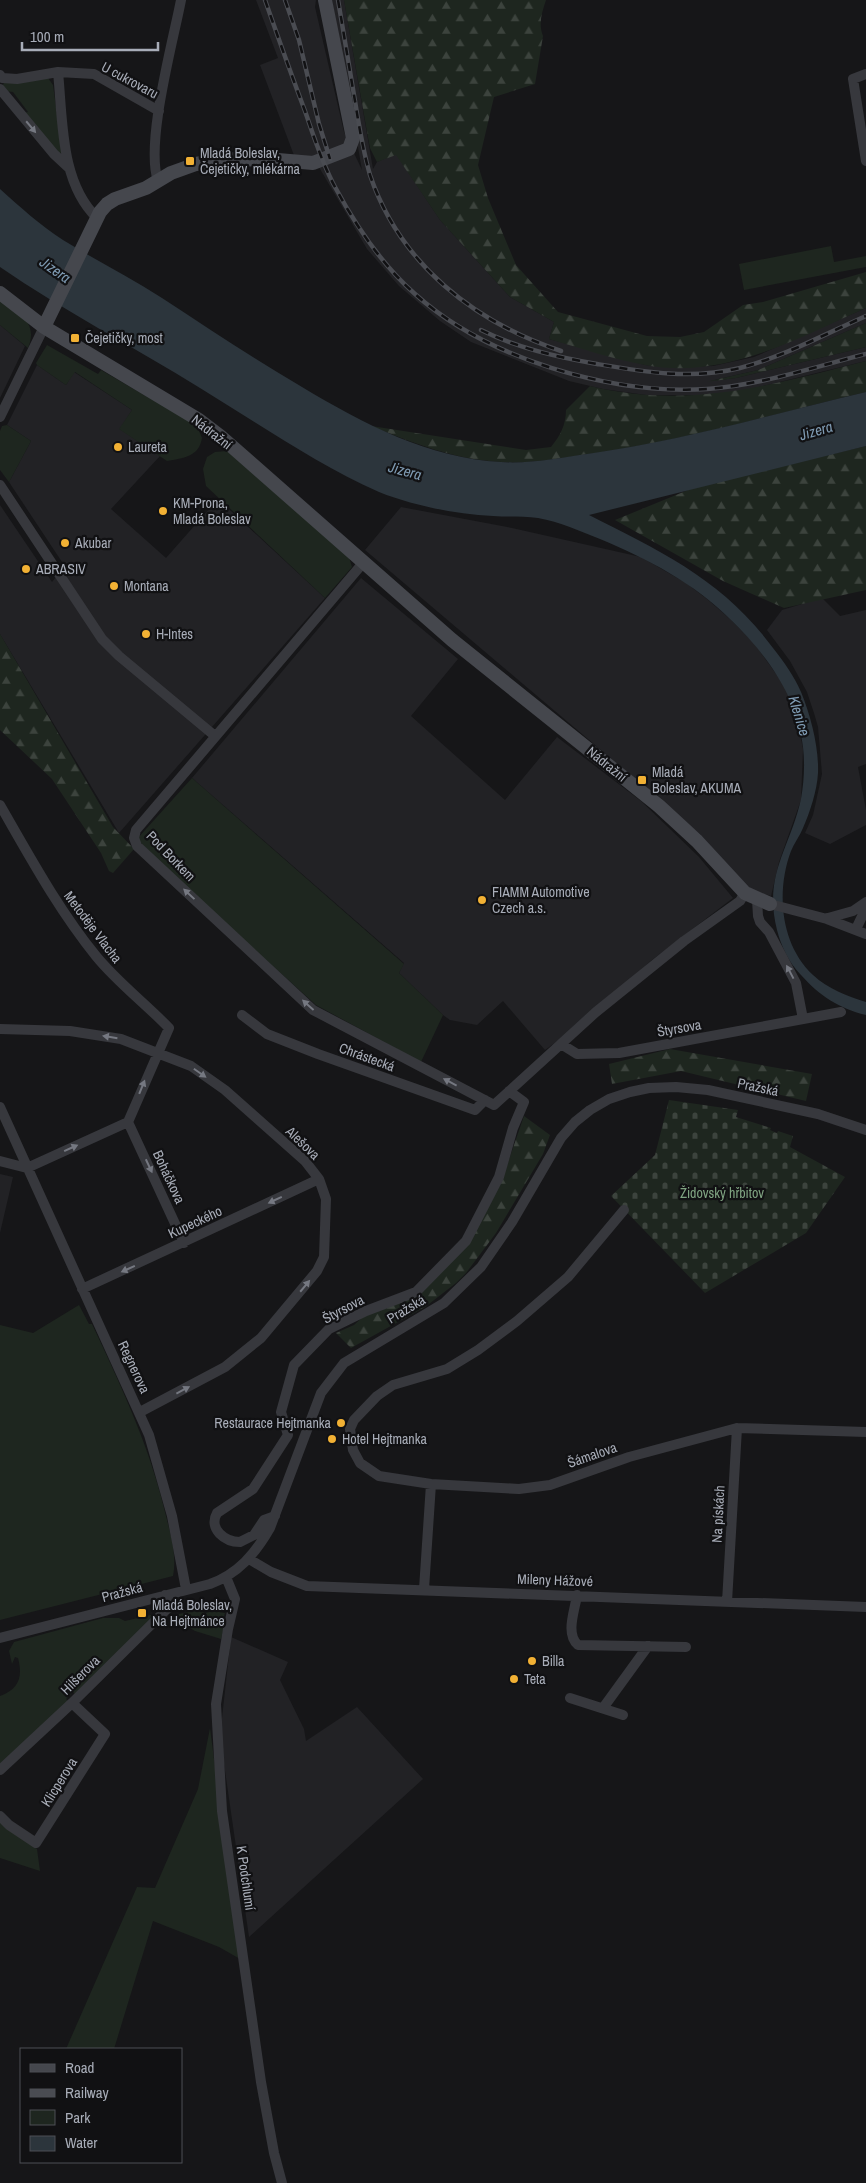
<svg xmlns="http://www.w3.org/2000/svg" width="866" height="2183" font-family="'Archivo Narrow',sans-serif">
  <style>
    .built { fill: #222225 }
    .green { fill: #1e261f }
    .forest { fill: url(#forest-firs) }
    .cemetery { fill: url(#cemetery-stones) }
    .water { fill: #2c353c }
    .lines { fill: none; stroke-linecap: round; stroke-linejoin: round }
    .street { stroke: #37383d; stroke-width: 10 }
    .secondary { stroke: #45474d; stroke-width: 14 }
    .rail-casing { stroke: #4a4c52; stroke-width: 4.5 }
    .rail { stroke: #111113; stroke-width: 2.5; stroke-dasharray: 8; stroke-linecap: butt }
    .oneway { fill: #757881 }
    .poi-dot { fill: #f2b134; stroke: #111113; stroke-width: 2 }
    .labels { text-anchor: middle; stroke-width: 4.5; stroke-linejoin: round; paint-order: stroke }
    .street-label { font-size: 14px; fill: #a8adb8; stroke: #111113 }
    .poi-label { font-size: 14px; fill: #a8adb8; stroke: #111113; text-anchor: start }
    .park-label { font-size: 14px; fill: #7fa381; stroke: #111113 }
    .water-label { font-size: 15px; font-style: italic; fill: #7f9bb3; stroke: #111113 }
  </style>
  <defs>
    <pattern id="forest-firs" width="22" height="20" patternUnits="userSpaceOnUse" patternTransform="scale(1.25)"><rect width="22" height="20" fill="#1e261f"/><path d="M5 1l3.5 6h-7zM16 11l3.5 6h-7z" fill="#3c433d"/></pattern>
    <pattern id="cemetery-stones" width="16" height="16" patternUnits="userSpaceOnUse" patternTransform="scale(1.25)"><rect width="16" height="16" fill="#1e261f"/><path d="M2 7V4a2 2 0 0 1 4 0v3zM10 15v-3a2 2 0 0 1 4 0v3z" fill="#3c433d"/></pattern>
  </defs>
  <rect width="100%" height="100%" fill="#161618"/>
  <path class="built" d="M 256,0 L 316,0 L 315,7 L 344,132 L 362,170 L 332,0 L 344,0 L 373,169 L 377,162 L 396,154 L 440,220 L 510,297 L 554,322 L 549,339 L 645,365 L 668,367 L 713,366 L 754,357 L 866,308 L 866,323 L 758,370 L 710,381 L 736,378 L 866,347 L 866,361 L 738,392 L 707,395 L 646,395 L 603,389 L 569,381 L 471,342 L 440,321 L 399,286 L 367,249 L 313,157 L 295,158 L 260,65 L 278,58 Z
    M 0,325 L 25,346 L 0,398 Z
    M 37,365 L 66,385 L 74,372 L 132,410 L 120,429 L 160,456 L 111,509 L 166,558 L 218,499 L 325,598 L 119,833 L 0,634 L 0,505 L 52,582 L 67,563 L 64,565 L 9,482 L 31,441 L 7,425 Z
    M 401,507 L 512,528 L 641,557 L 686,583 L 707,599 L 729,618 L 754,643 L 784,685 L 796,713 L 803,749 L 801,800 L 779,862 L 771,896 L 749,889 L 700,834 L 365,550 Z
    M 361,578 L 458,659 L 411,716 L 505,800 L 557,737 L 641,801 L 699,857 L 733,898 L 652,960 L 567,1034 L 545,1050 L 503,1001 L 477,1025 L 450,1020 L 443,1015 L 399,973 L 404,963 L 192,778 Z
    M 822,598 L 840,616 L 866,610 L 866,764 L 858,767 L 866,810 L 866,825 L 830,844 L 805,833 L 813,815 L 822,774 L 818,727 L 814,713 L 807,692 L 790,661 L 767,630 L 782,610 Z
    M 0,1174 L 13,1177 L 0,1233 Z
    M 231,1637 L 288,1662 L 280,1680 L 304,1729 L 306,1741 L 357,1707 L 423,1779 L 249,1937 L 220,1736 Z"/>
  <path class="green" d="M 48,78 L 53,85 L 62,151 L 60,154 L 22,113 L 28,112 L 13,92 L 4,91 L 2,86 L 4,83 L 19,83 Z
    M 831,246 L 834,262 L 866,256 L 866,267 L 744,290 L 739,264 Z
    M 0,299 C 18,314 39,321 28,348 L 0,325 Z
    M 47,345 L 98,374 L 101,370 L 197,426 L 202,438 C 199,457 183,458 167,461 L 119,429 L 132,410 L 75,372 L 66,385 L 37,365 L 36,363 Z
    M 7,425 L 31,441 L 9,482 L 0,470 L 0,431 L 2,426 Z
    M 227,451 L 349,557 L 352,567 L 325,598 L 206,486 L 203,469 L 207,457 L 215,452 Z
    M 192,778 L 404,964 L 399,973 L 443,1015 L 421,1062 L 316,1005 L 180,882 L 137,839 Z
    M 79,1305 L 89,1324 L 92,1324 C 122,1388 150,1447 166,1516 C 171,1536 177,1555 173,1576 L 0,1620 L 0,1325 L 33,1333 Z
    M 202,1609 L 204,1613 L 215,1611 L 225,1613 L 222,1623 L 225,1624 L 221,1639 L 195,1631 L 170,1616 Z
    M 155,1614 L 148,1623 L 75,1694 L 73,1692 L 66,1699 L 68,1701 L 0,1764 L 0,1696 C 19,1689 23,1677 18,1658 L 15,1657 L 12,1664 L 9,1651 L 14,1642 L 103,1618 L 119,1618 L 125,1621 Z
    M 210,1728 L 240,1959 L 219,1947 L 153,1921 L 114,2049 L 66,2049 L 137,1887 L 155,1888 L 198,1789 Z
    M 0,1821 L 37,1849 L 40,1871 L 0,1858 Z"/>
  <path class="forest" d="M 344,0 L 546,0 C 542,12 538,24 543,36 L 535,84 L 494,97 L 478,165 L 488,198 L 516,265 L 558,312 L 647,336 L 680,337 L 704,332 L 743,305 L 763,302 L 866,272 L 866,308 C 796,339 724,380 645,365 C 612,359 580,348 549,339 L 554,322 L 510,297 L 440,220 L 396,155 L 377,162 L 370,148 L 366,126 Z
    M 866,323 L 866,347 L 736,378 L 706,382 L 758,370 Z
    M 866,361 L 866,392 C 774,414 683,441 589,454 C 561,458 531,464 502,462 C 456,460 413,443 371,426 L 526,450 L 551,447 C 560,436 566,425 566,410 L 590,386 C 689,410 771,385 866,361 Z
    M 866,446 L 866,590 L 784,608 L 723,581 L 615,520 L 698,486 Z
    M 0,634 L 113,827 L 134,849 L 113,873 L 109,871 L 101,853 L 52,779 L 0,730 Z
    M 670,1049 L 812,1074 L 806,1101 L 681,1071 L 612,1084 L 609,1064 Z
    M 524,1116 L 550,1135 L 543,1154 L 496,1233 L 466,1273 L 456,1283 L 425,1307 L 351,1348 L 336,1333 L 354,1325 L 364,1316 L 418,1295 L 469,1243 L 501,1183 Z"/>
  <path class="cemetery" d="M 669,1100 L 738,1110 L 736,1117 L 771,1128 L 770,1130 L 777,1133 L 778,1131 L 793,1136 L 790,1147 L 845,1177 L 806,1233 L 705,1293 L 611,1196 L 655,1155 Z"/>
  <path class="water" d="M 0,189 C 20,207 40,225 63,240 C 95,260 130,277 162,298 C 208,328 254,359 302,387 C 364,424 428,458 501,462 C 529,464 559,458 587,454 C 682,441 773,414 866,392 L 866,446 L 589,515 C 662,552 723,580 773,648 C 784,662 794,676 801,692 C 811,716 819,748 818,773 C 817,791 810,812 803,828 C 800,836 794,843 791,851 C 776,891 780,944 813,975 C 828,989 847,996 866,1002 L 866,1015 C 838,1008 820,996 801,975 C 789,963 781,946 777,930 C 763,874 790,849 801,799 C 804,782 805,764 803,747 C 797,696 767,655 731,620 C 694,583 648,559 600,539 C 580,531 560,522 538,518 C 524,516 508,517 493,516 C 456,514 414,506 379,492 C 316,464 259,424 200,388 C 134,347 64,311 0,267 Z"/>
  <g class="lines">
    <path class="street" d="M 58,72 L 94,74 L 159,111
      M 866,74 L 853,79 L 866,161
      M 0,75 L 2,78 L 17,79 L 58,72 C 63,121 60,182 97,218
      M 0,89 L 54,154 L 68,167
      M 158,181 C 145,143 173,42 181,0
      M 0,417 L 44,327
      M 0,485 L 102,639 L 119,656 L 215,736
      M 363,563 L 136,830 L 134,838 L 137,846 L 313,1010 L 494,1105 L 596,1012 L 684,941 L 740,901 L 745,893
      M 0,805 C 30,857 58,909 96,956 C 117,982 145,1003 169,1028 L 128,1122 L 27,1168 L 0,1161
      M 757,900 L 758,916 L 760,922 L 769,932 L 796,983 L 803,1019
      M 770,904 L 827,919 L 866,934
      M 828,918 L 853,911 L 866,902
      M 856,929 L 866,908
      M 242,1015 L 267,1034 L 318,1054 L 475,1110 L 485,1100
      M 0,1029 L 70,1031 L 121,1039 L 191,1066 L 225,1090 L 305,1161 L 319,1179 L 326,1199 L 324,1257 L 317,1271 L 261,1338 L 225,1367 L 140,1412
      M 561,1044 L 577,1054 L 619,1053 L 841,1012
      M 0,1107 L 149,1435 L 172,1516 L 186,1589
      M 128,1122 L 184,1243
      M 624,1210 L 568,1277 L 517,1321 L 478,1350 L 447,1369 L 393,1385 L 377,1396 L 354,1420 L 350,1429 L 353,1450 L 360,1463 L 379,1476 L 431,1484 L 519,1489 L 550,1485 L 629,1457 L 737,1428 L 866,1432
      M 82,1289 L 319,1179
      M 275,1516 L 264,1520 L 254,1535 L 240,1542 C 225,1542 208,1529 217,1513 L 253,1489 L 288,1435 L 281,1412 L 294,1365 L 329,1329 L 366,1311 L 416,1292 L 466,1241 L 499,1177 L 513,1128 L 524,1102 L 509,1091
      M 249,1559 L 271,1572 L 307,1586 L 866,1607
      M 226,1577 L 235,1599 L 228,1629 L 216,1704 L 222,1811 L 261,2082 L 274,2153 L 282,2183
      M 424,1589 L 431,1484
      M 577,1595 C 575,1610 565,1634 578,1645 L 686,1647
      M 727,1602 L 737,1428
      M 0,1638 L 210,1584 C 238,1574 255,1554 270,1528 L 321,1393 L 344,1363 L 444,1303 L 481,1267 L 512,1222 L 561,1138 L 575,1122 L 590,1110 L 609,1099 L 630,1092 L 649,1088 L 676,1087 L 708,1090 L 818,1114 L 866,1130
      M 570,1698 L 623,1715
      M 603,1708 L 648,1646
      M 0,1770 L 72,1703 L 169,1607 L 165,1595
      M 0,1816 L 9,1825 L 36,1843 L 105,1734 L 72,1703"/>
    <path class="secondary" d="M 0,293 L 44,327 L 199,420 L 220,436 L 452,640 L 659,806 L 697,841 L 745,893 L 770,904
      M 44,327 L 100,212 L 107,204 L 115,199 L 146,188 L 171,173 L 196,164 L 224,159 L 278,160 L 313,163 L 349,149 L 353,138 L 325,0"/>
    <g class="rail-casing">
      <path id="rail" d="M 265,0 C 278,37 291,74 305,111 C 314,137 322,163 335,187 C 356,226 382,265 415,294 C 487,359 611,395 707,389 C 761,385 814,367 866,354
        M 285,0 L 299,40 L 319,124 L 330,159
        M 338,0 C 344,34 349,67 355,101 C 359,126 363,151 370,175 C 400,264 474,322 561,351
        M 481,330 C 517,348 557,357 597,364 C 645,372 691,380 740,368 C 783,357 825,334 866,316"/>
    </g>
    <use href="#rail" class="rail"/>
  </g>
  <defs><path id="oneway-solid" d="M-6-.8H1V-3.2L6.5 0L1 3.2V.8H-6Z" transform="scale(1.25)"/></defs>
  <g class="oneway">
    <use href="#oneway-solid" transform="translate(31 127) rotate(50)"/>
    <use href="#oneway-solid" transform="translate(189 894) rotate(-137)"/>
    <use href="#oneway-solid" transform="translate(790 972) rotate(-118)"/>
    <use href="#oneway-solid" transform="translate(308 1005) rotate(-138)"/>
    <use href="#oneway-solid" transform="translate(110 1037) rotate(-171)"/>
    <use href="#oneway-solid" transform="translate(200 1073) rotate(35)"/>
    <use href="#oneway-solid" transform="translate(450 1082) rotate(-152)"/>
    <use href="#oneway-solid" transform="translate(142 1087) rotate(-68)"/>
    <use href="#oneway-solid" transform="translate(71 1148) rotate(-24)"/>
    <use href="#oneway-solid" transform="translate(149 1166) rotate(65)"/>
    <use href="#oneway-solid" transform="translate(275 1200) rotate(155)"/>
    <use href="#oneway-solid" transform="translate(128 1269) rotate(156)"/>
    <use href="#oneway-solid" transform="translate(305 1286) rotate(-50)"/>
    <use href="#oneway-solid" transform="translate(183 1390) rotate(-28)"/>
  </g>
  <g class="poi-dot">
    <rect x="185" y="156" width="10" height="10" rx="2.5"/>
    <rect x="70" y="333" width="10" height="10" rx="2.5"/>
    <circle cx="118" cy="447" r="5"/>
    <circle cx="163" cy="511" r="5"/>
    <circle cx="65" cy="543" r="5"/>
    <circle cx="26" cy="569" r="5"/>
    <circle cx="114" cy="586" r="5"/>
    <circle cx="146" cy="634" r="5"/>
    <rect x="637" y="775" width="10" height="10" rx="2.5"/>
    <circle cx="482" cy="900" r="5"/>
    <circle cx="341" cy="1423" r="5"/>
    <circle cx="332" cy="1439" r="5"/>
    <rect x="137" y="1608" width="10" height="10" rx="2.5"/>
    <circle cx="532" cy="1661" r="5"/>
    <circle cx="514" cy="1679" r="5"/>
  </g>
  <g class="labels">
    <g class="street-label">
      <text transform="translate(130 80) rotate(28)" y="5">U cukrovaru</text>
      <text transform="translate(212 432) rotate(38)" y="5">Nádražní</text>
      <text transform="translate(607 764) rotate(39)" y="5">Nádražní</text>
      <text transform="translate(171 856) rotate(46)" y="5">Pod Borkem</text>
      <text transform="translate(93 927) rotate(53)" y="5">Metoděje Vlacha</text>
      <text transform="translate(679 1028) rotate(-10)" y="5">Štyrsova</text>
      <text transform="translate(367 1057) rotate(20)" y="5">Chrástecká</text>
      <text transform="translate(758 1087) rotate(12)" y="5">Pražská</text>
      <text transform="translate(303 1143) rotate(44)" y="5">Alešova</text>
      <text transform="translate(169 1177) rotate(65)" y="5">Boháčkova</text>
      <text transform="translate(195 1222) rotate(-25)" y="5">Kupeckého</text>
      <text transform="translate(343 1309) rotate(-28)" y="5">Štyrsova</text>
      <text transform="translate(406 1309) rotate(-31)" y="5">Pražská</text>
      <text transform="translate(134 1367) rotate(65)" y="5">Regnerova</text>
      <text transform="translate(592 1455) rotate(-19)" y="5">Šámalova</text>
      <text transform="translate(718 1514) rotate(-87)" y="5">Na pískách</text>
      <text transform="translate(555 1580) rotate(2)" y="5">Mileny Hážové</text>
      <text transform="translate(122 1592) rotate(-15)" y="5">Pražská</text>
      <text transform="translate(80 1675) rotate(-45)" y="5">Hilšerova</text>
      <text transform="translate(59 1782) rotate(-58)" y="5">Klicperova</text>
      <text transform="translate(246 1878) rotate(82)" y="5">K Podchlumí</text>
    </g>
    <g class="poi-label">
      <text x="200" y="158">Mladá Boleslav,<tspan x="200" dy="16">Čejetičky, mlékárna</tspan></text>
      <text x="85" y="343">Čejetičky, most</text>
      <text x="128" y="452">Laureta</text>
      <text x="173" y="508">KM-Prona,<tspan x="173" dy="16">Mladá Boleslav</tspan></text>
      <text x="75" y="548">Akubar</text>
      <text x="36" y="574">ABRASIV</text>
      <text x="124" y="591">Montana</text>
      <text x="156" y="639">H-Intes</text>
      <text x="652" y="777">Mladá<tspan x="652" dy="16">Boleslav, AKUMA</tspan></text>
      <text x="492" y="897">FIAMM Automotive<tspan x="492" dy="16">Czech a.s.</tspan></text>
      <text x="331" y="1428" text-anchor="end">Restaurace Hejtmanka</text>
      <text x="342" y="1444">Hotel Hejtmanka</text>
      <text x="152" y="1610">Mladá Boleslav,<tspan x="152" dy="16">Na Hejtmánce</tspan></text>
      <text x="542" y="1666">Billa</text>
      <text x="524" y="1684">Teta</text>
    </g>
    <g class="park-label">
      <text x="722" y="1198">Židovský hřbitov</text>
    </g>
    <g class="water-label">
      <text transform="translate(55 270) rotate(35)" y="5">Jizera</text>
      <text transform="translate(816 431) rotate(-16)" y="5">Jizera</text>
      <text transform="translate(405 471) rotate(15)" y="5">Jizera</text>
      <text transform="translate(799 716) rotate(73)" y="5">Klenice</text>
    </g>
  </g>
  <rect x="20" y="2048" width="162" height="115" fill="#111113" stroke="#4d4f55"/>
  <rect x="30" y="2064" width="25" height="8" fill="#45474d" stroke="#4d4f55"/>
  <text x="65" y="2073" font-size="15" fill="#a8adb8">Road</text>
  <rect x="30" y="2089" width="25" height="8" fill="#4a4c52" stroke="#4d4f55"/>
  <text x="65" y="2098" font-size="15" fill="#a8adb8">Railway</text>
  <rect x="30" y="2110" width="25" height="15" fill="#1e261f" stroke="#4d4f55"/>
  <text x="65" y="2123" font-size="15" fill="#a8adb8">Park</text>
  <rect x="30" y="2136" width="25" height="15" fill="#2c353c" stroke="#4d4f55"/>
  <text x="65" y="2148" font-size="15" fill="#a8adb8">Water</text>
  <path d="M22 42v8h136v-8" fill="none" stroke="#a8adb8" stroke-width="2.5"/>
  <text x="30" y="42" font-size="15" fill="#a8adb8" stroke="#111113" stroke-width="4" paint-order="stroke">100 m</text>
</svg>
